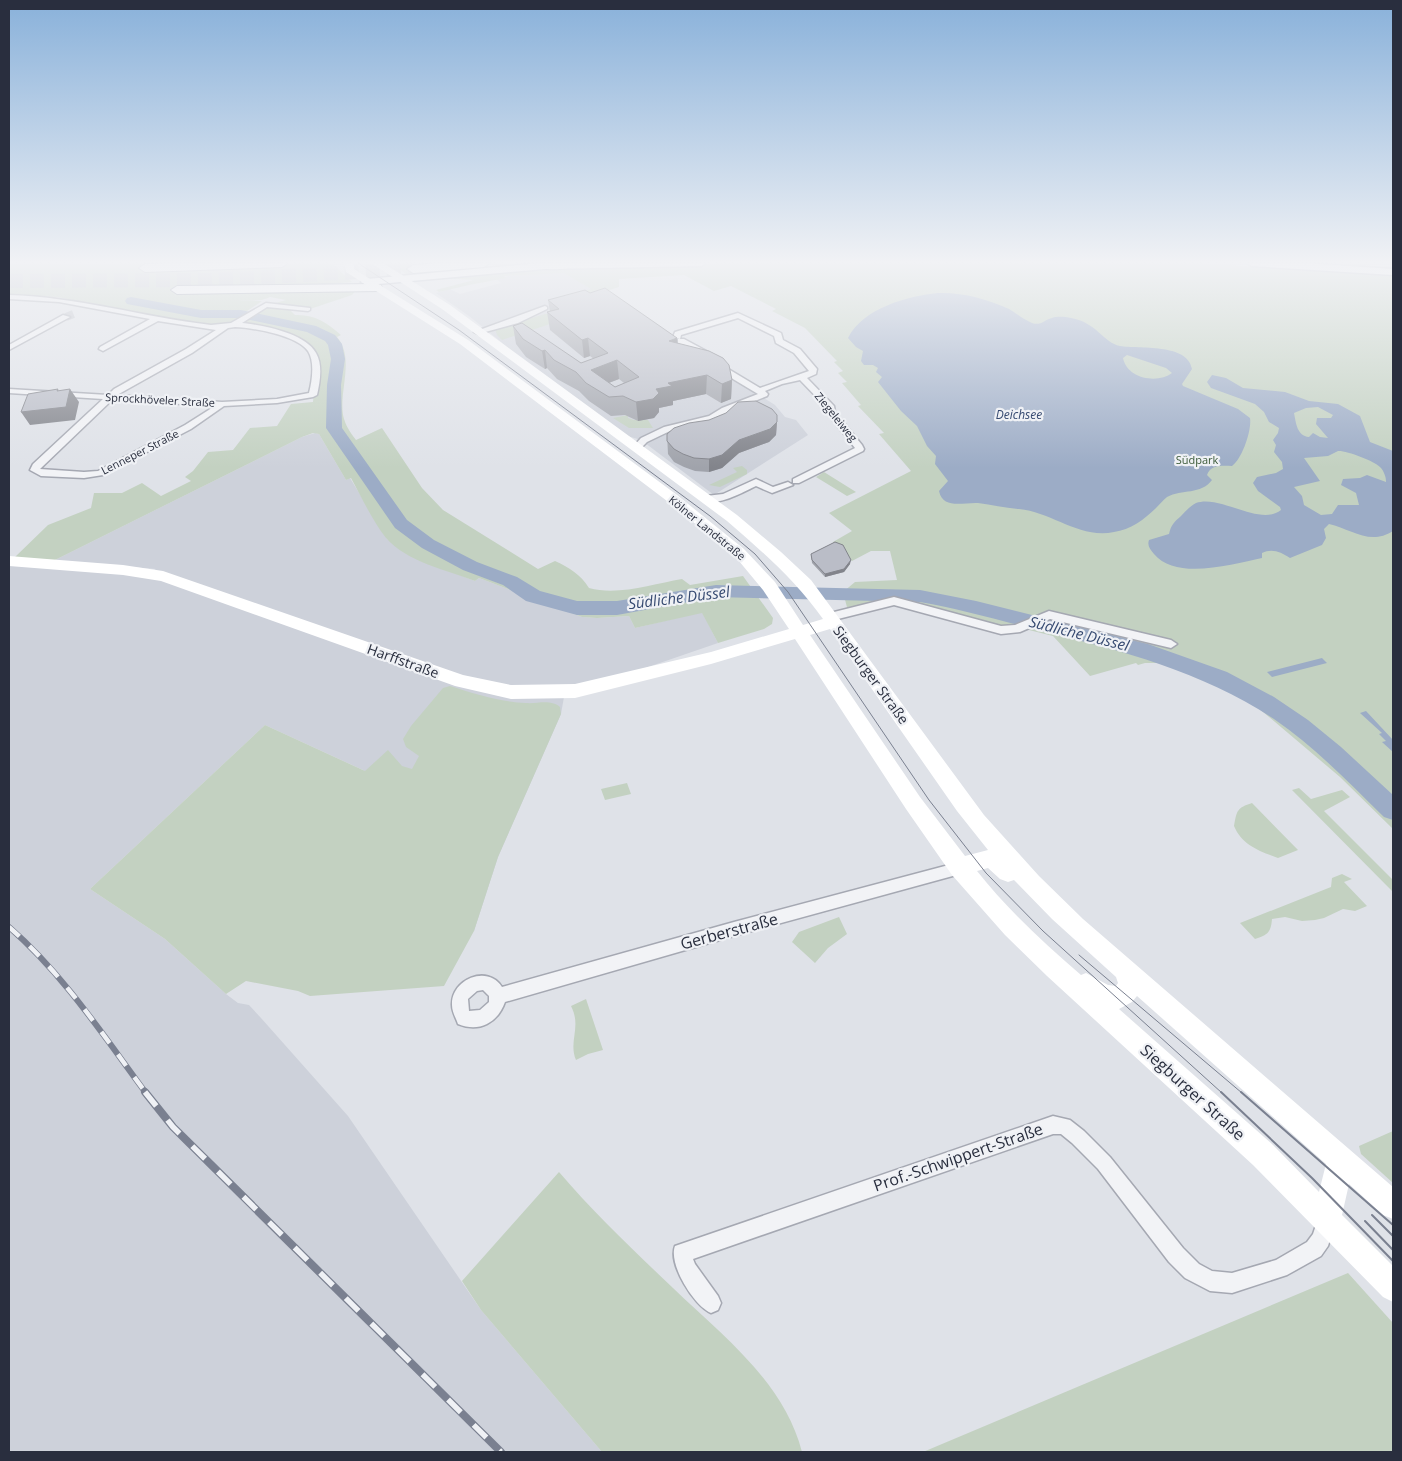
<svg xmlns="http://www.w3.org/2000/svg" width="1402" height="1461" font-family="'Open Sans',sans-serif">
  <style>
    .built { fill: #cdd1da }
    .green { fill: #c3d1c1 }
    .water { fill: #9cacc6; fill-rule: evenodd }
    .lines { fill: none; stroke-linecap: round; stroke-linejoin: round }
    .river { fill: #9cacc6; fill-rule: evenodd }
    .street-tunnel { stroke: #bbbec6; stroke-width: 8; stroke-dasharray: 8 4; stroke-linecap: butt }
    .highway-tunnel { stroke: #bbbec6; stroke-width: 14; stroke-dasharray: 14 7; stroke-linecap: butt }
    .street-casing { stroke: #a5a8b2; stroke-width: 3 }
    .primary-casing { stroke: #9fa5b3; stroke-width: 3 }
    .highway-casing { stroke: #878e9e; stroke-width: 2 }
    .street { fill: #f2f3f6; fill-rule: evenodd }
    .secondary { fill: #fff; fill-rule: evenodd }
    .primary { fill: #fff; fill-rule: evenodd }
    .highway { fill: #fff; fill-rule: evenodd }
    .tram-far1 { stroke: #7a8090; stroke-width: 1 }
    .tram { stroke: #7a8090; stroke-width: 2 }
    .rail-far1-casing { stroke: #7a8090; stroke-width: 6 }
    .rail-casing { stroke: #7a8090; stroke-width: 8 }
    .rail-far1 { stroke: #eff1f5; stroke-width: 4.5; stroke-dasharray: 14; stroke-linecap: butt }
    .rail { stroke: #eff1f5; stroke-width: 5.5; stroke-dasharray: 18; stroke-linecap: butt }
    .wall { fill: #a0a3ab; fill-rule: evenodd }
    .shaded-wall { fill: #82848b }
    .building { fill: #babdc7; stroke: #82848b; fill-rule: evenodd }
    .labels { text-anchor: middle; stroke-width: 4.5; stroke-linejoin: round; paint-order: stroke }
    .far-street-label { font-size: 11px; fill: #292e3e; stroke: #eff1f5 }
    .far-park-label { font-size: 11px; fill: #3a5937; stroke: #eff1f5 }
    .far-water-label { font-size: 12px; font-style: italic; fill: #354970; stroke: #eff1f5 }
    .street-label { font-size: 14px; fill: #292e3e; stroke: #eff1f5 }
    .water-label { font-size: 15px; font-style: italic; fill: #354970; stroke: #eff1f5 }
    .near-street-label { font-size: 16px; fill: #292e3e; stroke: #eff1f5 }
  </style>
  <rect width="100%" height="100%" fill="#dfe2e8"/>
  <path class="built" d="M 541,272 L 576,273 L 636,318 L 775,405 L 785,417 L 796,420 L 808,435 L 714,495 L 641,440 L 624,435 L 517,355 L 469,316 L 436,293 L 450,289 L 460,294 L 501,283 L 495,278 Z
    M 315,433 L 319,434 L 346,480 L 350,478 L 387,539 L 411,556 L 475,581 L 479,578 L 582,617 L 597,618 L 629,616 L 635,628 L 702,612 L 718,643 L 619,677 L 586,686 L 534,690 L 443,679 L 564,697 L 561,714 L 498,857 L 474,931 L 363,770 L 265,725 L 90,889 L 165,939 L 226,994 L 238,1003 L 249,1005 L 261,1018 L 348,1116 L 481,1310 L 602,1452 L 9,1452 L 9,564 L 144,575 L 156,569 L 53,561 L 302,437 Z"/>
  <path class="green" d="M 40,263 L 117,265 L 119,263 L 265,263 L 143,271 L 235,269 L 296,263 L 331,263 L 352,282 L 306,286 L 356,290 L 352,295 L 310,309 L 300,306 L 272,304 L 286,300 L 270,297 C 261,302 248,300 238,301 L 262,301 L 243,314 L 202,314 L 130,302 L 191,314 L 243,316 L 235,322 L 208,326 L 57,297 L 9,295 L 9,264 Z
    M 391,263 L 414,263 L 414,273 L 538,263 L 554,263 L 409,276 Z
    M 721,263 L 1199,263 L 1393,276 L 1393,829 L 1340,777 L 1243,695 L 1164,663 L 1145,663 L 1138,665 L 1136,663 L 1090,676 L 1053,636 L 1025,629 L 1008,629 L 903,603 L 848,611 L 843,592 L 855,582 L 897,580 L 890,551 L 871,551 L 852,561 L 833,545 L 833,542 L 852,531 L 829,513 L 911,471 L 879,434 L 884,433 L 858,406 L 861,405 L 842,383 L 847,382 L 838,373 L 843,371 L 834,362 L 837,361 L 805,328 L 772,311 L 776,309 L 731,286 L 714,291 L 684,275 L 619,279 L 619,287 L 584,298 L 569,296 L 591,289 L 564,273 L 504,276 L 506,278 L 469,285 L 439,292 L 436,290 L 474,280 L 443,278 L 524,269 Z
    M 270,306 L 289,309 L 295,315 C 314,314 328,323 341,335 L 337,337 C 355,358 339,390 343,415 C 345,425 350,432 356,440 L 382,428 L 422,488 L 443,510 L 538,569 L 555,561 C 570,568 580,574 589,588 C 618,596 653,584 682,579 L 690,585 L 743,576 L 773,618 L 772,624 L 764,629 L 718,643 L 702,613 L 635,628 L 629,616 L 597,618 L 582,617 L 479,578 L 475,581 C 447,570 407,562 386,538 C 372,520 362,498 351,478 L 346,480 L 319,434 L 313,433 L 302,437 L 53,561 L 14,558 L 48,525 L 91,508 L 94,493 L 122,493 L 142,483 L 161,496 L 191,481 L 185,477 L 193,471 L 208,452 L 233,450 L 250,428 L 277,426 L 291,404 L 313,402 L 316,364 L 313,350 L 291,336 L 236,324 L 265,307 Z
    M 545,314 L 554,314 L 556,322 L 502,340 L 497,335 L 495,329 Z
    M 628,415 L 628,418 L 634,420 L 648,420 L 653,428 L 629,428 L 613,418 Z
    M 742,466 L 747,470 L 747,474 L 720,487 L 709,485 L 737,472 L 733,468 Z
    M 824,472 L 856,492 L 847,496 L 816,477 Z
    M 450,686 C 475,694 500,702 526,703 C 538,704 550,699 560,707 L 561,714 L 498,857 L 474,931 L 444,986 L 310,996 L 298,991 L 246,981 L 226,994 L 165,939 L 90,889 L 265,725 L 365,771 L 388,750 L 402,766 L 412,769 L 419,756 L 406,747 L 403,739 L 411,726 L 443,688 Z
    M 627,783 L 631,794 L 605,800 L 601,789 Z
    M 1299,788 L 1311,799 L 1342,790 L 1350,797 L 1324,811 L 1393,880 L 1393,892 L 1292,790 Z
    M 1252,803 L 1298,850 L 1278,858 C 1259,851 1242,845 1234,826 C 1237,810 1237,808 1252,803 Z
    M 1342,874 L 1352,879 L 1344,882 L 1367,906 L 1355,911 L 1343,909 L 1324,918 L 1315,920 L 1302,921 L 1285,917 L 1272,919 C 1271,932 1268,935 1255,939 L 1240,923 L 1331,887 L 1332,878 Z
    M 839,917 L 847,934 L 828,948 L 815,963 L 792,942 L 799,932 Z
    M 586,999 L 603,1050 L 588,1054 L 576,1060 C 568,1041 582,1027 571,1006 Z
    M 1393,1131 L 1393,1183 L 1361,1154 L 1359,1146 Z
    M 559,1172 C 594,1213 633,1250 673,1288 C 723,1336 784,1382 802,1452 L 602,1452 L 481,1310 L 462,1281 Z
    M 1348,1273 L 1393,1323 L 1393,1452 L 923,1452 Z"/>
  <path class="water" d="M 938,293 C 961,292 988,299 1009,309 C 1016,313 1024,320 1032,323 C 1041,326 1044,320 1052,318 C 1058,316 1065,317 1071,318 C 1096,322 1104,343 1120,346 C 1138,349 1188,343 1192,369 L 1182,384 L 1183,386 L 1238,409 L 1250,418 C 1252,430 1242,459 1232,466 C 1223,466 1211,464 1207,475 L 1212,480 C 1201,495 1182,489 1167,497 C 1163,500 1160,504 1156,508 C 1145,519 1130,530 1114,532 C 1079,539 1052,512 1019,509 C 1005,508 992,505 978,503 C 964,502 943,510 939,491 L 948,481 L 935,464 L 936,456 L 927,446 L 917,426 L 901,411 L 878,382 L 882,377 L 876,372 L 878,368 L 873,365 L 864,365 L 861,361 L 863,351 L 856,347 L 848,338 C 863,308 908,296 938,293 ZM 1127,355 L 1166,368 L 1172,373 C 1158,384 1127,379 1123,358 Z
    M 1212,375 L 1226,378 L 1243,388 L 1285,392 L 1309,401 L 1338,404 L 1360,416 L 1370,442 L 1393,451 L 1393,531 C 1370,546 1351,529 1329,524 L 1324,529 L 1326,538 L 1322,545 L 1290,558 C 1281,552 1272,548 1262,553 L 1262,558 C 1233,564 1176,581 1154,554 C 1150,549 1147,546 1149,540 L 1169,534 C 1171,525 1174,522 1181,516 C 1186,511 1190,506 1196,503 C 1220,494 1260,527 1281,510 L 1280,507 L 1258,491 L 1253,483 L 1257,477 L 1276,473 L 1283,469 L 1282,462 L 1274,452 L 1276,445 L 1273,440 L 1278,433 L 1279,428 L 1269,422 L 1264,412 L 1255,404 L 1211,388 L 1207,382 ZM 1318,407 L 1333,415 L 1331,418 L 1317,418 L 1316,424 L 1328,438 L 1320,437 L 1313,433 L 1309,437 C 1297,436 1296,423 1294,413 L 1306,408 ZM 1338,451 C 1345,450 1375,461 1380,467 C 1384,471 1386,477 1386,482 L 1367,475 L 1360,478 L 1343,479 L 1341,485 L 1356,493 L 1359,505 L 1338,505 L 1332,514 L 1321,515 L 1304,505 L 1302,496 L 1294,487 L 1320,481 L 1304,458 L 1328,456 Z
    M 1322,658 L 1327,663 L 1272,677 L 1267,672 Z
    M 1366,711 L 1393,740 L 1393,752 L 1382,742 L 1386,741 L 1379,734 L 1382,733 L 1360,713 Z"/>
  <g class="lines">
    <path class="river" d="M 131,297 L 201,310 L 241,310 L 316,326 L 335,335 L 342,344 L 345,359 L 341,385 L 342,428 L 407,520 L 434,540 L 477,562 L 517,577 L 540,591 L 577,601 L 617,601 L 716,585 L 920,590 L 976,601 L 1148,644 L 1227,672 L 1274,697 L 1308,720 L 1341,747 L 1393,795 L 1393,820 L 1384,817 C 1349,783 1315,747 1274,719 C 1203,672 1123,651 1042,631 C 1001,621 961,609 920,602 L 716,597 L 617,615 L 577,615 L 526,601 L 503,585 L 463,570 L 422,548 L 395,528 L 326,428 L 327,385 L 331,359 L 328,345 L 325,341 L 307,332 L 241,318 L 201,318 L 127,304 L 125,301 L 127,298 Z"/>
    <path class="street-tunnel" d="M 66,317 L 76,313"/>
    <path class="highway-tunnel" d="M 9,281 L 211,280 L 413,269"/>
    <g class="street-casing">
      <path id="street" d="M 9,295 C 78,297 143,317 211,325 L 231,323 L 266,303 L 310,308 L 310,310 L 308,311 L 267,307 L 242,323 C 262,325 305,333 316,353 C 323,365 320,382 317,395 L 313,397 L 277,403 L 224,406 L 191,429 L 103,475 L 84,478 L 41,476 L 30,470 L 33,464 L 103,399 L 9,393 L 9,389 L 108,395 L 114,389 L 186,349 L 216,330 L 158,321 L 103,351 L 99,349 L 100,347 L 150,319 L 59,302 L 9,299 ZM 235,327 C 254,328 296,335 308,351 C 315,362 312,381 309,393 L 277,399 L 222,402 L 117,395 L 192,353 L 228,328 ZM 112,400 L 215,406 L 185,425 L 98,471 L 84,472 L 40,469 Z
        M 545,306 L 547,307 L 547,309 L 518,323 L 478,334 L 474,332 Z
        M 738,313 L 781,333 L 783,340 L 800,349 L 817,369 L 816,374 L 807,378 L 834,406 L 835,412 L 862,445 L 864,449 L 863,451 L 799,483 L 793,483 L 793,479 L 855,448 L 828,414 L 827,408 L 800,380 L 782,384 L 765,391 L 768,394 L 767,396 L 728,412 L 715,420 L 670,431 L 647,442 L 640,449 L 634,449 L 633,447 L 641,438 L 664,427 L 709,416 L 722,408 L 758,394 L 718,370 L 716,363 L 678,343 L 678,339 L 684,339 L 723,360 L 725,367 L 760,388 L 809,371 L 794,353 L 776,343 L 774,336 L 738,318 L 681,335 L 680,339 L 673,337 L 675,332 Z
        M 63,315 L 70,317 L 9,350 L 9,345 Z
        M 756,479 L 773,487 L 788,482 L 793,485 L 772,493 L 756,486 C 743,492 714,509 701,499 L 706,496 L 723,494 Z
        M 894,597 L 1001,626 L 1015,625 L 1049,611 L 1171,640 L 1177,644 L 1171,648 L 1050,619 L 1020,632 L 1001,634 L 894,605 L 830,621 L 824,617 L 830,613 Z
        M 960,862 L 965,864 L 967,868 L 965,872 L 960,874 L 734,936 L 505,1002 C 498,1022 480,1033 458,1024 C 456,1018 452,1012 452,1005 C 451,979 488,964 502,987 L 734,922 ZM 483,990 L 489,996 L 489,1002 L 480,1010 L 469,1011 L 468,999 L 477,991 Z
        M 1053,1116 L 1070,1120 L 1084,1131 L 1110,1157 L 1183,1248 L 1199,1264 L 1212,1271 L 1232,1273 L 1276,1260 L 1307,1242 L 1313,1234 L 1320,1213 L 1327,1211 L 1334,1213 L 1336,1220 L 1328,1246 L 1321,1256 L 1287,1275 L 1232,1293 L 1210,1291 L 1185,1278 L 1169,1262 L 1098,1169 L 1072,1143 L 1061,1134 L 1053,1134 L 693,1259 L 695,1264 L 718,1296 L 721,1303 L 718,1310 L 711,1313 C 694,1306 668,1264 675,1246 Z"/>
    </g>
    <g class="primary-casing">
      <path id="primary" d="M 541,263 L 706,263 L 701,266 L 544,269 L 367,285 L 361,282 L 367,279 Z
        M 1247,263 L 1304,263 L 1393,269 L 1393,275 L 1252,266 Z"/>
    </g>
    <g class="highway-casing">
      <path id="highway" d="M 181,263 L 288,263 L 282,267 L 145,272 L 139,268 L 145,264 Z
        M 440,263 L 490,263 L 484,267 L 413,273 L 407,269 L 413,265 Z
        M 540,263 L 581,263 C 575,269 544,272 538,266 Z
        M 376,284 L 381,285 L 382,288 L 381,291 L 177,294 L 171,290 L 177,286 Z"/>
    </g>
    <use href="#street" class="street"/>
    <path class="secondary" d="M 344,263 L 354,263 L 354,269 L 468,340 L 677,495 L 744,549 L 775,582 L 803,625 L 823,619 C 796,581 762,551 727,521 L 442,309 L 371,263 L 383,263 L 450,305 L 737,515 L 781,552 L 811,580 L 984,815 L 1039,876 L 1083,919 L 1393,1187 L 1393,1219 L 1383,1215 L 1349,1184 L 1342,1215 L 1393,1266 L 1393,1302 L 1383,1297 L 1253,1165 L 1047,976 L 1005,935 L 952,875 L 906,809 L 795,639 L 711,664 L 575,698 L 511,699 L 455,686 L 161,581 L 123,575 L 9,566 L 9,556 L 123,565 L 163,571 L 463,675 L 511,685 L 575,684 L 711,652 L 789,629 L 763,590 L 734,555 L 667,501 L 460,344 L 346,272 ZM 830,629 L 957,811 L 988,850 L 965,856 L 920,797 L 810,635 ZM 988,868 L 1000,879 L 1008,882 L 1014,880 L 1052,919 L 1116,977 L 1118,983 L 1116,986 L 1108,985 L 1086,973 L 1081,975 C 1044,943 1007,909 977,871 ZM 1137,996 L 1326,1164 L 1319,1192 L 1273,1145 L 1119,1009 L 1132,1002 Z"/>
    <use href="#primary" class="primary"/>
    <use href="#highway" class="highway"/>
    <path class="tram-far1" d="M 358,263 L 459,330 L 710,516 L 755,554 L 788,592 L 929,800 L 986,873 L 1043,931 L 1222,1093
      M 1079,955 L 1242,1093"/>
    <path class="tram" d="M 1221,1092 L 1312,1178 L 1393,1261
      M 1241,1092 L 1393,1225
      M 1372,1215 L 1393,1236
      M 1365,1221 L 1393,1250"/>
    <g class="rail-far1-casing">
      <path id="rail-far1" d="M 9,927 C 64,975 103,1035 146,1093"/>
    </g>
    <g class="rail-casing">
      <path id="rail" d="M 145,1092 L 173,1127 L 501,1452"/>
    </g>
    <use href="#rail-far1" class="rail-far1"/>
    <use href="#rail" class="rail"/>
  </g>
  <path class="wall" d="M 548,300 L 678,343 L 732,380 L 731,399 L 721,403 L 706,394 L 673,401 L 673,405 L 659,408 L 659,412 L 654,418 L 638,421 L 625,415 L 611,416 L 589,401 L 579,391 L 557,379 L 547,368 L 545,369 L 526,357 L 516,344 L 513,326 L 581,363 L 594,359 L 590,356 L 584,358 L 550,330 L 547,312 L 550,312 ZM 619,379 L 624,383 L 615,387 L 609,383 Z
    M 709,420 L 777,422 L 776,435 L 769,442 L 739,453 L 722,468 L 709,472 L 695,471 L 684,467 L 674,462 L 668,454 L 667,434 Z
    M 811,554 L 850,564 L 844,572 L 825,577 L 812,563 Z"/>
  <path class="shaded-wall" d="M 588,338 L 590,356 L 584,358 L 582,340 Z
    M 677,338 L 678,357 L 669,341 Z
    M 545,350 L 547,368 L 545,369 L 542,351 Z
    M 617,360 L 619,379 L 595,388 L 591,370 Z
    M 707,375 L 706,394 L 673,401 L 673,405 L 659,408 L 659,412 L 654,418 L 638,421 L 636,402 L 656,389 L 668,383 Z
    M 732,380 L 731,399 L 721,403 L 722,384 Z
    M 70,389 L 79,402 L 75,420 L 30,425 L 21,412 Z
    M 777,422 L 776,435 L 769,442 L 739,453 L 722,468 L 709,472 L 709,459 L 739,440 Z
    M 851,560 L 850,564 L 844,572 L 825,577 L 825,574 Z"/>
  <path class="building" d="M 605,288 L 677,338 L 669,341 L 709,351 L 723,358 L 729,365 L 732,380 L 722,384 L 707,375 L 668,383 L 672,386 L 656,389 L 659,393 L 653,399 L 636,402 L 623,396 L 609,397 L 586,383 L 576,372 L 554,360 L 545,350 L 542,351 L 523,339 L 513,326 L 522,323 L 581,363 L 608,353 L 588,338 L 582,340 L 547,312 L 559,309 L 548,300 L 585,290 L 590,293 ZM 617,360 L 639,377 L 615,387 L 591,370 Z
    M 58,389 L 57,391 L 70,389 L 66,407 L 21,412 L 28,394 Z
    M 756,401 L 772,409 L 777,415 L 777,422 L 770,429 L 739,440 L 722,455 L 709,459 L 694,458 L 683,454 L 674,449 L 667,441 L 667,434 L 674,428 L 689,423 L 709,420 L 726,413 L 738,402 Z
    M 835,542 L 843,545 L 851,560 L 844,569 L 825,574 L 812,560 L 811,554 Z"/>
  <linearGradient id="sky" x2="0" y2="1"><stop stop-color="#89b1da"/><stop offset="0.56" stop-color="#f1f2f5"/><stop offset="1" stop-color="#f1f2f5" stop-opacity="0"/></linearGradient>
  <rect width="1402" height="468" fill="url(#sky)"/>
  <g class="labels">
    <g class="far-street-label">
      <text transform="translate(160 400) rotate(3)" y="4">Sprockhöveler Straße</text>
      <text transform="translate(836 417) rotate(51)" y="4">Ziegeleiweg</text>
      <text transform="translate(140 452) rotate(-27)" y="4">Lenneper Straße</text>
      <text transform="translate(707 528) rotate(39)" y="4">Kölner Landstraße</text>
    </g>
    <g class="far-park-label">
      <text x="1197" y="464">Südpark</text>
    </g>
    <g class="far-water-label">
      <text x="1019" y="419">Deichsee</text>
    </g>
    <g class="street-label">
      <text transform="translate(403 661) rotate(20)" y="5">Harffstraße</text>
      <text transform="translate(871 675) rotate(54)" y="5">Siegburger Straße</text>
    </g>
    <g class="water-label">
      <text transform="translate(679 598) rotate(-7)" y="5">Südliche Düssel</text>
      <text transform="translate(1079 634) rotate(14)" y="5">Südliche Düssel</text>
    </g>
    <g class="near-street-label">
      <text transform="translate(729 931) rotate(-15)" y="6">Gerberstraße</text>
      <text transform="translate(1193 1092) rotate(42)" y="6">Siegburger Straße</text>
      <text transform="translate(958 1157) rotate(-19)" y="6">Prof.-Schwippert-Straße</text>
    </g>
  </g>
  <rect width="1402" height="1461" fill="none" stroke="#292e3e" stroke-width="20"/>
</svg>
